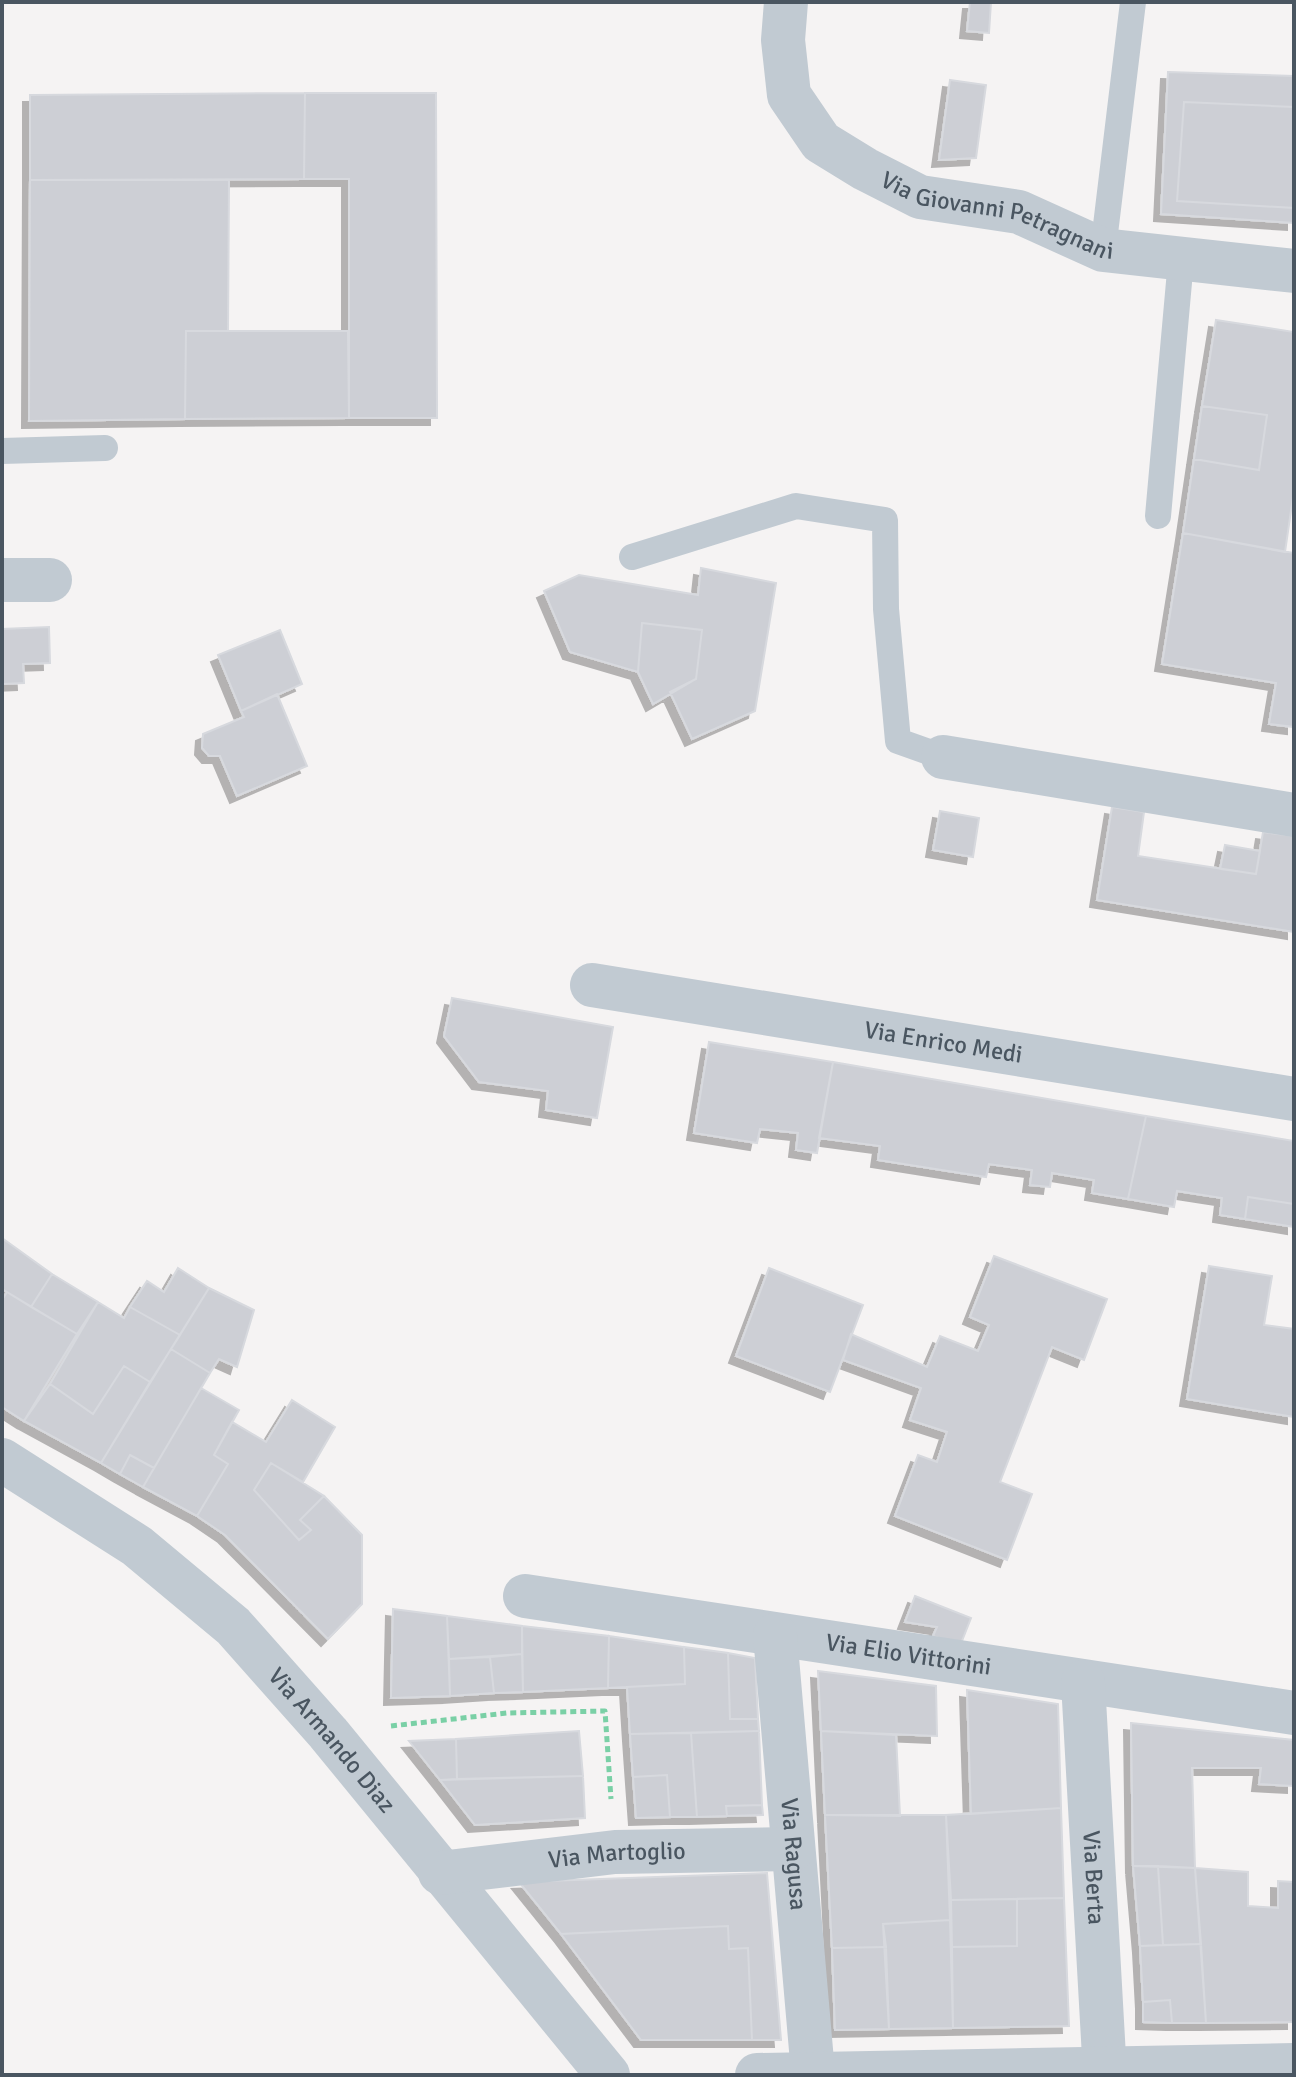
<svg xmlns="http://www.w3.org/2000/svg" width="1296" height="2077" font-family="Signika,sans-serif">
  <style>
    .building { fill: #cdcfd5; stroke: #d7d9de; stroke-width: 2; filter: url(#shadow) }
    .lines { fill: none; stroke-linecap: round; stroke-linejoin: round }
    .path { stroke: #7ad0a6; stroke-width: 5; stroke-dasharray: 6 4; stroke-linecap: butt }
    .service { stroke: #c1cad2; stroke-width: 26 }
    .minor { stroke: #c1cad2; stroke-width: 44 }
    .labels { text-anchor: middle; stroke-width: 6; stroke-linejoin: round; paint-order: stroke }
    .street-label { font-size: 24px; fill: #4a5661; stroke: #fff }
  </style>
  <defs>
    <filter id="shadow"><feDropShadow dx="-7" dy="7" stdDeviation="0" flood-color="#0004"/></filter>
  </defs>
  <rect width="100%" height="100%" fill="#f5f3f3"/>
  <path class="building" d="M 970,2 L 991,2 L 989,33 L 967,31 Z
    M 1168,72 L 1294,76 L 1294,107 L 1184,102 L 1177,201 L 1294,208 L 1294,223 L 1161,214 Z
    M 950,80 L 986,85 L 976,158 L 939,160 Z
    M 305,93 L 304,179 L 30,180 L 30,95 Z
    M 305,93 L 436,93 L 437,418 L 349,418 L 349,179 L 304,179 Z
    M 1184,102 L 1294,107 L 1294,208 L 1177,201 Z
    M 30,180 L 229,180 L 228,331 L 186,331 L 185,419 L 29,421 Z
    M 1216,320 L 1294,332 L 1294,490 L 1285,552 L 1183,533 L 1194,459 L 1259,470 L 1267,415 L 1202,406 Z
    M 186,331 L 348,331 L 349,418 L 185,419 Z
    M 1202,406 L 1267,415 L 1259,470 L 1194,459 Z
    M 1183,533 L 1294,553 L 1294,727 L 1269,724 L 1276,683 L 1162,664 Z
    M 701,568 L 776,583 L 755,711 L 692,739 L 670,692 L 696,679 L 702,630 L 642,623 L 638,672 L 570,652 L 544,591 L 579,575 L 698,595 Z
    M 642,623 L 702,630 L 696,679 L 653,704 L 638,672 Z
    M 49,627 L 50,663 L 23,664 L 24,683 L 2,684 L 2,629 Z
    M 280,630 L 302,684 L 241,711 L 218,655 Z
    M 277,694 L 307,766 L 237,796 L 220,756 L 209,756 L 202,748 L 203,734 L 244,717 L 241,711 Z
    M 1112,807 L 1144,812 L 1138,856 L 1256,874 L 1263,832 L 1294,836 L 1294,932 L 1097,900 Z
    M 940,811 L 979,818 L 973,857 L 933,850 Z
    M 1225,845 L 1260,851 L 1256,874 L 1220,869 Z
    M 452,998 L 613,1027 L 597,1118 L 546,1110 L 548,1091 L 479,1082 L 444,1036 Z
    M 709,1042 L 833,1062 L 817,1153 L 796,1150 L 798,1133 L 760,1129 L 757,1143 L 694,1133 Z
    M 833,1062 L 1146,1116 L 1128,1199 L 1092,1193 L 1094,1180 L 1052,1173 L 1050,1187 L 1030,1185 L 1032,1170 L 989,1164 L 986,1177 L 878,1160 L 880,1146 L 819,1138 Z
    M 1146,1116 L 1294,1141 L 1294,1204 L 1248,1197 L 1245,1219 L 1220,1215 L 1222,1198 L 1177,1191 L 1174,1207 L 1128,1199 Z
    M 1248,1197 L 1294,1204 L 1294,1227 L 1245,1219 Z
    M 2,1238 L 52,1274 L 31,1307 L 2,1289 Z
    M 994,1256 L 1107,1299 L 1084,1360 L 1052,1347 L 1000,1482 L 1032,1494 L 1007,1560 L 895,1516 L 918,1455 L 937,1462 L 947,1432 L 910,1420 L 921,1388 L 843,1360 L 851,1334 L 927,1367 L 940,1336 L 978,1351 L 989,1325 L 970,1317 Z
    M 1209,1266 L 1272,1276 L 1264,1325 L 1294,1329 L 1294,1417 L 1187,1399 Z
    M 178,1268 L 209,1288 L 180,1335 L 130,1307 L 147,1281 L 164,1292 Z
    M 769,1268 L 863,1305 L 830,1392 L 736,1356 Z
    M 52,1274 L 98,1302 L 77,1334 L 31,1307 Z
    M 209,1288 L 254,1310 L 237,1367 L 219,1359 L 210,1373 L 171,1349 Z
    M 7,1292 L 77,1334 L 24,1421 L 2,1407 L 2,1300 Z
    M 98,1302 L 124,1318 L 130,1307 L 180,1335 L 150,1382 L 124,1366 L 93,1414 L 50,1384 Z
    M 171,1349 L 210,1373 L 154,1468 L 130,1455 L 120,1474 L 101,1463 Z
    M 124,1366 L 150,1382 L 101,1463 L 24,1421 L 50,1384 L 93,1414 Z
    M 201,1388 L 239,1410 L 214,1455 L 228,1464 L 197,1516 L 143,1487 Z
    M 292,1400 L 335,1427 L 303,1482 L 271,1463 L 254,1490 L 299,1540 L 311,1530 L 300,1520 L 324,1496 L 362,1535 L 362,1604 L 328,1639 L 225,1535 L 197,1516 L 228,1464 L 214,1455 L 232,1422 L 266,1442 Z
    M 130,1455 L 154,1468 L 143,1487 L 120,1474 Z
    M 271,1463 L 324,1496 L 300,1520 L 311,1530 L 299,1540 L 254,1490 Z
    M 915,1596 L 971,1618 L 960,1646 L 933,1636 L 937,1627 L 905,1622 Z
    M 393,1609 L 447,1616 L 450,1696 L 391,1698 Z
    M 447,1616 L 522,1626 L 522,1654 L 449,1659 Z
    M 522,1626 L 609,1636 L 608,1688 L 523,1692 Z
    M 609,1636 L 684,1647 L 685,1684 L 608,1688 Z
    M 684,1647 L 728,1653 L 730,1719 L 758,1719 L 759,1731 L 630,1734 L 627,1687 L 685,1684 Z
    M 728,1653 L 755,1658 L 758,1719 L 730,1719 Z
    M 522,1654 L 523,1692 L 494,1693 L 490,1657 Z
    M 490,1657 L 494,1693 L 450,1696 L 449,1659 Z
    M 818,1671 L 936,1686 L 937,1736 L 821,1731 Z
    M 967,1690 L 1058,1704 L 1061,1808 L 971,1814 Z
    M 1131,1723 L 1294,1740 L 1294,1786 L 1259,1784 L 1261,1768 L 1192,1768 L 1195,1868 L 1133,1866 Z
    M 579,1731 L 583,1776 L 457,1779 L 456,1739 Z
    M 759,1731 L 762,1805 L 726,1806 L 727,1816 L 697,1817 L 691,1733 Z
    M 821,1731 L 896,1735 L 900,1816 L 825,1815 Z
    M 691,1733 L 697,1817 L 670,1817 L 667,1775 L 633,1777 L 630,1734 Z
    M 456,1739 L 457,1779 L 440,1780 L 409,1741 Z
    M 667,1775 L 670,1817 L 636,1818 L 633,1777 Z
    M 583,1776 L 585,1818 L 475,1825 L 440,1780 Z
    M 762,1805 L 763,1815 L 727,1816 L 726,1806 Z
    M 1061,1808 L 1064,1898 L 951,1900 L 946,1815 Z
    M 825,1815 L 946,1815 L 950,1920 L 883,1924 L 886,1947 L 832,1948 Z
    M 1133,1866 L 1158,1866 L 1163,1945 L 1140,1946 Z
    M 1158,1866 L 1195,1868 L 1201,1944 L 1163,1945 Z
    M 1195,1868 L 1248,1872 L 1248,1906 L 1278,1908 L 1278,1881 L 1294,1882 L 1294,2022 L 1206,2023 Z
    M 767,1873 L 781,2040 L 752,2040 L 748,1948 L 729,1949 L 728,1926 L 561,1934 L 519,1882 Z
    M 1064,1898 L 1069,2026 L 953,2028 L 952,1947 L 1017,1946 L 1017,1899 Z
    M 1017,1899 L 1017,1946 L 952,1947 L 951,1900 Z
    M 950,1920 L 953,2028 L 889,2029 L 883,1924 Z
    M 728,1926 L 729,1949 L 748,1948 L 752,2040 L 641,2040 L 561,1934 Z
    M 1201,1944 L 1206,2023 L 1172,2023 L 1170,2000 L 1143,2002 L 1140,1946 Z
    M 886,1947 L 889,2029 L 835,2030 L 832,1948 Z
    M 1170,2000 L 1172,2023 L 1143,2022 L 1143,2002 Z"/>
  <g class="lines">
    <path class="path" d="M 391,1726 L 507,1713 L 605,1711 L 611,1799"/>
    <path class="service" d="M 1103,250 L 1133,2
      M 2,451 L 105,448
      M 1158,516 L 1181,260
      M 632,557 L 796,506 L 885,520 L 886,609 L 898,741 L 943,757"/>
    <g class="minor">
      <path id="s1" d="M 786,2 L 783,40 L 789,95 L 821,142 L 865,169 L 920,197 L 1019,212 L 1103,250 L 1294,271"/>
      <path d="M 2,580 L 50,580"/>
      <path d="M 943,757 L 1294,815"/>
      <path id="s2" d="M 592,985 L 1294,1099"/>
      <path id="s3" d="M 2,1460 L 137,1546 L 233,1626 L 328,1733 L 608,2075"/>
      <path id="s4" d="M 525,1596 L 1294,1713"/>
      <path id="s5" d="M 775,1635 L 813,2073"/>
      <path id="s6" d="M 1083,1682 L 1105,2075"/>
      <path id="s7" d="M 440,1873 L 615,1852 L 793,1849"/>
      <path d="M 757,2075 L 1294,2065"/>
    </g>
  </g>
  <g class="labels">
    <g class="street-label">
      <text dy="8" stroke="none"><textPath href="#s1" startOffset="344">Via Giovanni Petragnani</textPath></text>
      <text dy="8" stroke="none"><textPath href="#s2" startOffset="356">Via Enrico Medi</textPath></text>
      <text dy="8" stroke="none"><textPath href="#s4" startOffset="388">Via Elio Vittorini</textPath></text>
      <text dy="8" stroke="none"><textPath href="#s3" startOffset="436">Via Armando Diaz</textPath></text>
      <text dy="8" stroke="none"><textPath href="#s5" startOffset="220">Via Ragusa</textPath></text>
      <text dy="8" stroke="none"><textPath href="#s7" startOffset="178">Via Martoglio</textPath></text>
      <text dy="8" stroke="none"><textPath href="#s6" startOffset="196">Via Berta</textPath></text>
    </g>
  </g>
  <rect width="1296" height="2077" fill="none" stroke="#4a5661" stroke-width="8"/>
</svg>
